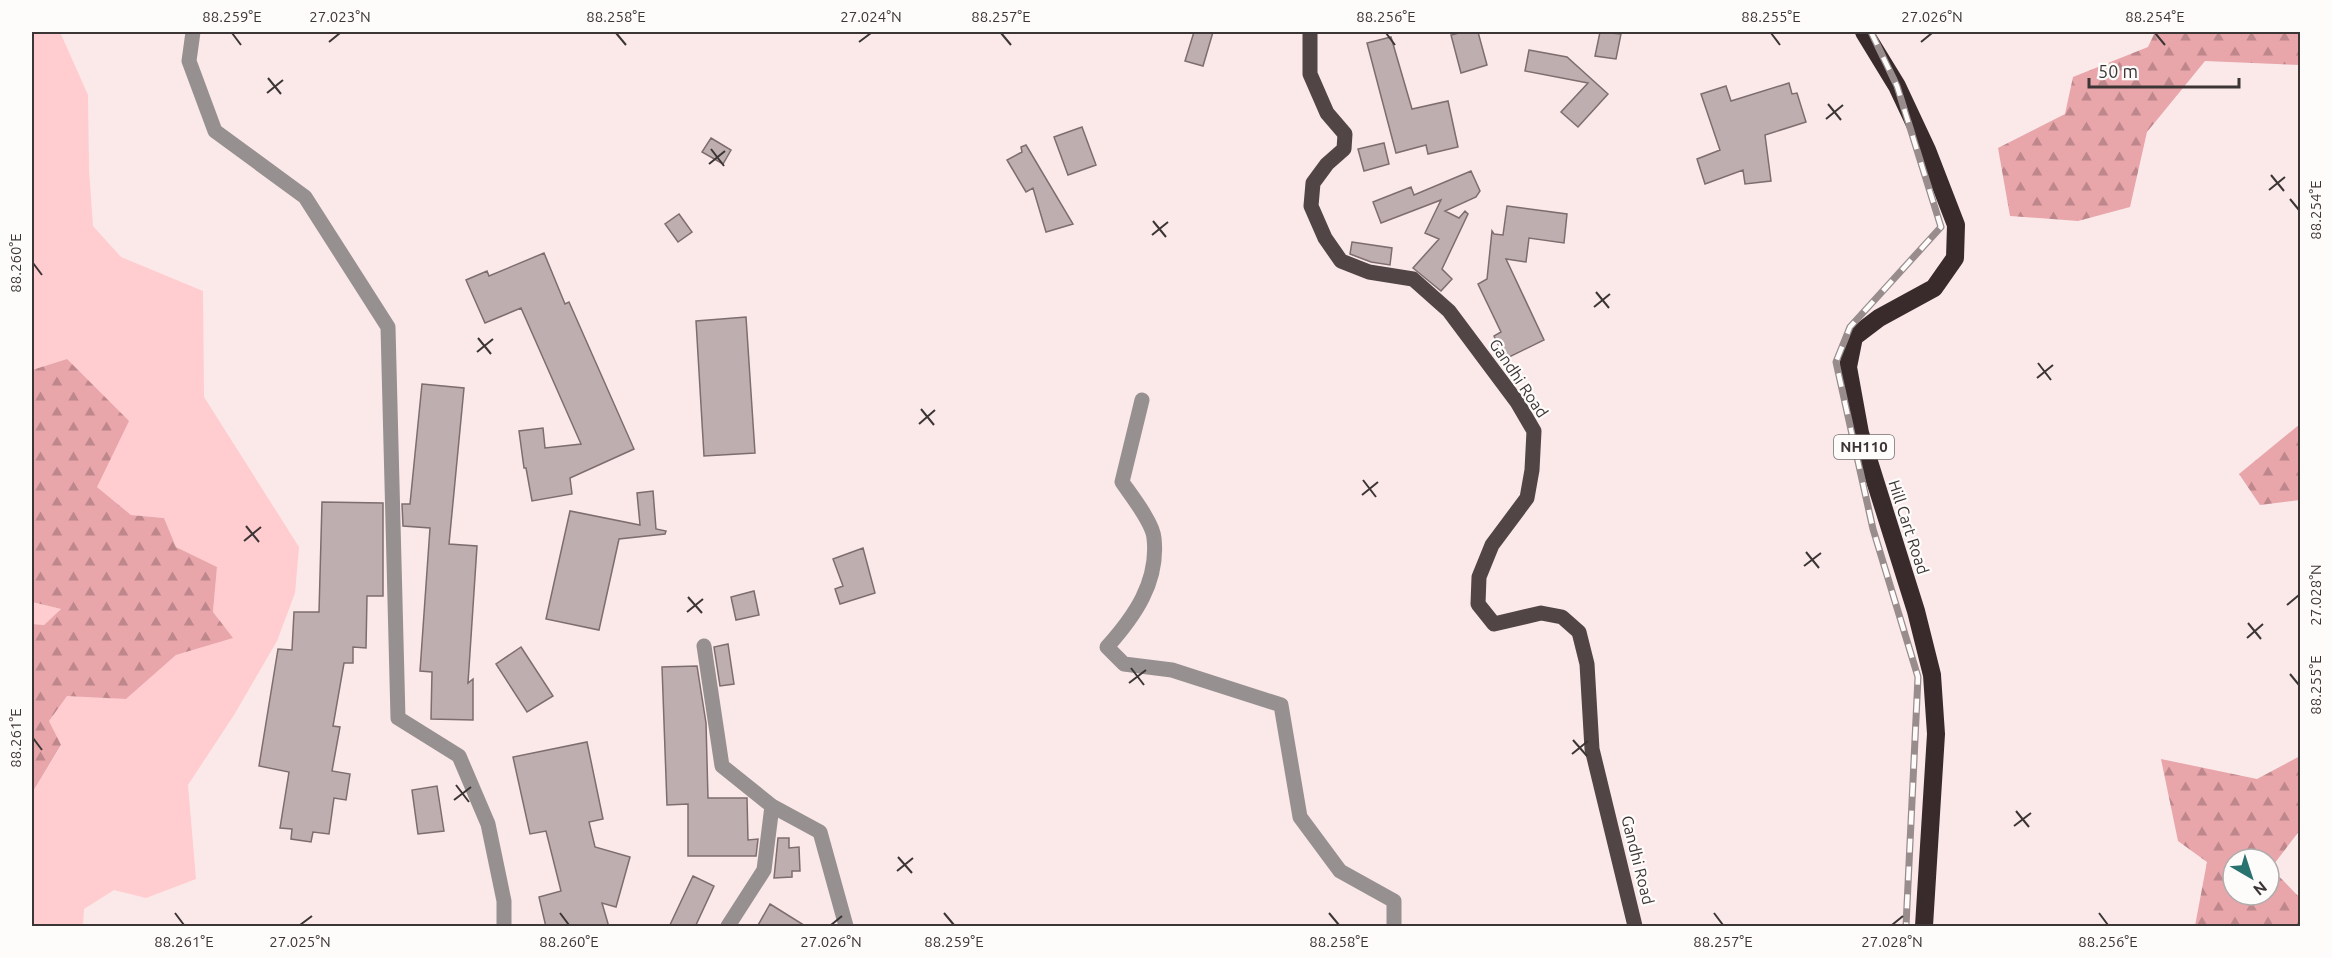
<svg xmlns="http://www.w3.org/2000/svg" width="2332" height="958" font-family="Ubuntu,sans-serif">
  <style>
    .green { fill: #ffcccf }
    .forest { fill: url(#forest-firs); fill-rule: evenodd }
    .building { fill: #bfaeaf; stroke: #7d6d6e; stroke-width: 1.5 }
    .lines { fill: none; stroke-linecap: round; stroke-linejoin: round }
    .minor { stroke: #979090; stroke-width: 15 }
    .major { stroke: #514545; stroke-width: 15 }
    .highway { stroke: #392b2c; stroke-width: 18 }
    .rail-casing { stroke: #988c8d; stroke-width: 7 }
    .rail { stroke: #fefbfb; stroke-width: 4.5; stroke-dasharray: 14; stroke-linecap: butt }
    .ticks { fill: none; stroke: #3c3535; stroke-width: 2 }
    .labels { text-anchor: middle; stroke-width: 4.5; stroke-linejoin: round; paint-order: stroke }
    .shield { fill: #fefbfb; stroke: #767070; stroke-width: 1.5 }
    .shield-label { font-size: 15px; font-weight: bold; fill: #3c3535 }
    .street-label { font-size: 16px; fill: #3c3535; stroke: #fefbfb }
    .neatline { fill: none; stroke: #3c3535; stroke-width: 2 }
    .ticks-label { font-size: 15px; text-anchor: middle; fill: #3c3535 }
  </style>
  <defs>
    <pattern id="forest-firs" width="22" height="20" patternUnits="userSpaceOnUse" patternTransform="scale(1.5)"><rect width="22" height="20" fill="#e8a5aa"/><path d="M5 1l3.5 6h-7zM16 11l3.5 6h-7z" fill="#bd878b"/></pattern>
  </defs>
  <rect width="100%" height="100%" fill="#fbe9ea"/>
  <path class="green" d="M 32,32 L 60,32 L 88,95 L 89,170 L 93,226 L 121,257 L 203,291 L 204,397 L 299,547 L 295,593 L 277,641 L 234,715 L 188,785 L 196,879 L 146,898 L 114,890 L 84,909 L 83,926 L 32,926 L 32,793 L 61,746 L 49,721 L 67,695 L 126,699 L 176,655 L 232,638 L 213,612 L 217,567 L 176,547 L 164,518 L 131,515 L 97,487 L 67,359 L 32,370 Z
    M 32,602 L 61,609 L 44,625 L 32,624 Z"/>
  <path class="forest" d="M 2155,32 L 2300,32 L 2300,65 L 2205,61 L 2147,132 L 2130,207 L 2078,221 L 2010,216 L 1998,148 L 2065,114 L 2073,77 L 2148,47 Z
    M 67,359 L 129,421 L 97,487 L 131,515 L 164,518 L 176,547 L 217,567 L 213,612 L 233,638 L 176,655 L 126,699 L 67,696 L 49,721 L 61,745 L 32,793 L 32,624 L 44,625 L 61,609 L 32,602 L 32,370 Z
    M 2300,424 L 2300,500 L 2260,505 L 2239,474 Z
    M 2300,756 L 2300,830 L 2271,868 L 2300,898 L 2300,926 L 2195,926 L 2207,862 L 2178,841 L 2161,759 L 2257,779 ZM 2233,859 L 2269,859 L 2269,895 L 2233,895 Z"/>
  <path class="building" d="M 1194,32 L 1213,32 L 1203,66 L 1185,61 Z
    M 1463,32 L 1478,32 L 1487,65 L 1461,73 L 1451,35 Z
    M 1600,32 L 1621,34 L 1616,59 L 1595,56 Z
    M 1391,37 L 1412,109 L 1448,101 L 1458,147 L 1428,154 L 1426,145 L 1396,153 L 1367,43 Z
    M 1529,50 L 1567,57 L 1608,94 L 1578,127 L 1561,112 L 1588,83 L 1525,71 Z
    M 1789,83 L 1792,94 L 1797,93 L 1806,122 L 1765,135 L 1771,181 L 1745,184 L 1743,170 L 1705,184 L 1697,159 L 1720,150 L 1701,94 L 1726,86 L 1731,101 Z
    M 1082,127 L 1096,165 L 1068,175 L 1054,137 Z
    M 711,138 L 731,150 L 723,164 L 702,152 Z
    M 1384,143 L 1389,164 L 1364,171 L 1358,149 Z
    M 1026,145 L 1073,224 L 1046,232 L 1033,188 L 1026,192 L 1007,160 L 1022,152 L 1021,147 Z
    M 1471,171 L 1480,191 L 1476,197 L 1445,211 L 1459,218 L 1465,211 L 1468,214 L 1442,269 L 1452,279 L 1441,291 L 1413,268 L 1439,239 L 1425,233 L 1441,200 L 1381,223 L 1373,202 L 1411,187 L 1414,195 Z
    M 1507,206 L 1567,214 L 1564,243 L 1529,238 L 1526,262 L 1506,259 L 1544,340 L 1505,359 L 1494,336 L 1501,332 L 1478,284 L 1487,279 L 1492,231 L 1494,234 L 1503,235 Z
    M 679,214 L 692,232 L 678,242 L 665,224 Z
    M 1352,242 L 1392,248 L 1390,265 L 1371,262 L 1350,254 Z
    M 544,253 L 565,304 L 569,302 L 634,449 L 570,478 L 572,494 L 532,501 L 526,468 L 524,468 L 519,431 L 543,428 L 545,448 L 581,444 L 521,308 L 485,323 L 466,280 L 487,271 L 489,276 Z
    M 746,317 L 755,453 L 704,456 L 696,321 Z
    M 422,384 L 464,388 L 449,544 L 477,546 L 468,683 L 473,679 L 473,720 L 431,719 L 432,672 L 420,671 L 430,528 L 403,526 L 402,504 L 410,504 Z
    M 653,491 L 656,529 L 666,531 L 665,534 L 619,539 L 599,630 L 546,619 L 570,511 L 640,525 L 637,493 Z
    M 322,502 L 383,503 L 383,596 L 367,596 L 366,648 L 353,647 L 353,663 L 344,663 L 333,726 L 340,727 L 332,771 L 350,774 L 346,800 L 334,798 L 329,834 L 313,832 L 311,842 L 291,839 L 292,829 L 280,828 L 289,772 L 259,766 L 278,649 L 292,650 L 294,612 L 319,612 Z
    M 863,548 L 875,593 L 840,604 L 835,589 L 843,586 L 833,559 Z
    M 754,591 L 759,615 L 736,620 L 731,597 Z
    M 728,644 L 734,684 L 720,686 L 714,647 Z
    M 521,647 L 553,696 L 527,712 L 496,664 Z
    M 697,666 L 706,723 L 708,798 L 747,798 L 748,840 L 758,839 L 756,856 L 688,856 L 688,804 L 667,805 L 662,667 Z
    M 587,742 L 603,819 L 589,822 L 595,847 L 630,857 L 616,907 L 602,903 L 609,927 L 546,927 L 539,897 L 561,891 L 546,831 L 530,834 L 513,757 Z
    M 437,786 L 444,831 L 418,834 L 412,790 Z
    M 778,838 L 789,838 L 789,848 L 799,847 L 800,871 L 792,871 L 792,877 L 774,878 Z
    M 693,876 L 714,886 L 695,927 L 669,927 Z
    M 770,904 L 807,927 L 757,927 Z"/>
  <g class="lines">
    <path class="minor" d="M 193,32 L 189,61 L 215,131 L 305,197 L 388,327 L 398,718 L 459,756 L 488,824 L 504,901 L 504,926
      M 1142,400 L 1122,482 C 1131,495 1153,523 1154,538 C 1159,582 1134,617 1107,647 L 1124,664 L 1172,670 L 1281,705 L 1300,817 L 1340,871 L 1394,901 L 1394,926
      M 704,646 L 722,766 L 772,806 L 820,832 L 846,926
      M 728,926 L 764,870 L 772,806"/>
    <path class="major" d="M 1310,32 L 1310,74 L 1327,113 L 1345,134 L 1344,149 L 1327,164 L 1313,183 L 1311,206 L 1325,238 L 1341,261 L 1369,272 L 1413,279 L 1449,311 L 1517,402 L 1534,431 L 1532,470 L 1527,498 L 1492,545 L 1479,577 L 1478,604 L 1494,624 L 1541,613 L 1562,617 L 1579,632 L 1587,664 L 1592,749 L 1635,926"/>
    <path class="highway" d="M 1864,32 L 1897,86 L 1927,150 L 1956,225 L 1955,258 L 1934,288 L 1879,318 L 1854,337 L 1848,367 L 1860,433 L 1916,611 L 1932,675 L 1936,734 L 1924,926"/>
    <g class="rail-casing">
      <path id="rail" d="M 1871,32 L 1897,86 L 1941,227 L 1850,327 L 1836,362 L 1873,529 L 1918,677 L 1906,926"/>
    </g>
    <use href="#rail" class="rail"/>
  </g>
  <path class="ticks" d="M 232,33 L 241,45M 616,33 L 626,45M 1001,33 L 1011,45M 1386,33 L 1395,45M 1771,33 L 1780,45M 2155,33 L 2165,45M 329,42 L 340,33M 859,42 L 871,33M 1921,42 L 1932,33M 268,78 L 281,94M 267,93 L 283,80M 1828,104 L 1841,120M 1826,119 L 1843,105M 711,149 L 724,166M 709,164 L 725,151M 2271,175 L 2284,191M 2269,190 L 2285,177M 2290,199 L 2299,210M 1153,221 L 1166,237M 1152,235 L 1168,222M 33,263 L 42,275M 1596,292 L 1609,308M 1594,307 L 1610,294M 478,338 L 491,354M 477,352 L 493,339M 2038,363 L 2051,380M 2037,378 L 2053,365M 921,409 L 934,425M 919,424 L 935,410M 1363,480 L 1376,497M 1362,495 L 1378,482M 246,526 L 259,542M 244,541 L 261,527M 1806,552 L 1819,568M 1804,566 L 1821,553M 688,597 L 702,613M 2287,605 L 2299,595M 687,612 L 703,599M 2248,623 L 2261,639M 2247,638 L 2263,624M 1131,668 L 1144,685M 2290,674 L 2299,685M 1129,683 L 1146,670M 33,738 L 42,750M 1573,740 L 1587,756M 1572,754 L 1588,741M 456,785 L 469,802M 454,800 L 471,787M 2016,811 L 2029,827M 2014,826 L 2031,813M 898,857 L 912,873M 897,871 L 913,858M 175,913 L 184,925M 560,913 L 569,925M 944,913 L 954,925M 1329,913 L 1339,925M 1714,913 L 1723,925M 2099,913 L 2108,925M 300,925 L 312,916M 831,925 L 842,916M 1892,925 L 1903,916"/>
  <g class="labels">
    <rect class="shield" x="1834" y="435" width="60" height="24" rx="4.5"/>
    <g class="shield-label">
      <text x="1864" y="452">NH110</text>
    </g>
    <g class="street-label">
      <text transform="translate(1519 378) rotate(56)" y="6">Gandhi Road</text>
      <text transform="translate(1909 527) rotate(72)" y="6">Hill Cart Road</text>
      <text transform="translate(1638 860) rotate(76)" y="6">Gandhi Road</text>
    </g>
  </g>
  <rect width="2332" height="958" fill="none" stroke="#fefbfb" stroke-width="66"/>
  <g transform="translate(2251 877) rotate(141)"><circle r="28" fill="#fefbfb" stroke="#b0acac" stroke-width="1.5"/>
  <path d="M0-4.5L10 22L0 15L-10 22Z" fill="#287270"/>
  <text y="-9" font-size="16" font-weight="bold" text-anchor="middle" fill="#3c3535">N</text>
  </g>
  <path d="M2089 78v9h150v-9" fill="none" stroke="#3c3535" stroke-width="3"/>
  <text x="2098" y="78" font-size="18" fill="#3c3535" stroke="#fefbfb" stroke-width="4.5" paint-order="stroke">50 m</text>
  <rect x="33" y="33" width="2266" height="892" class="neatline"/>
  <g class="ticks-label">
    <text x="232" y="22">88.259°E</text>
    <text x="340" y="22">27.023°N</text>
    <text x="616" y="22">88.258°E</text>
    <text x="871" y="22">27.024°N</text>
    <text x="1001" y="22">88.257°E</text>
    <text x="1386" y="22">88.256°E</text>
    <text x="1771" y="22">88.255°E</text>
    <text x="1932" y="22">27.026°N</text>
    <text x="2155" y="22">88.254°E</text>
    <text transform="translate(2316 210) rotate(-90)" y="5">88.254°E</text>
    <text transform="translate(16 263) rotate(-90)" y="5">88.260°E</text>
    <text transform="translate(2316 595) rotate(-90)" y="5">27.028°N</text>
    <text transform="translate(2316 685) rotate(-90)" y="5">88.255°E</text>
    <text transform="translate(16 738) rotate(-90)" y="5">88.261°E</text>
    <text x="184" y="947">88.261°E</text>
    <text x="300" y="947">27.025°N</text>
    <text x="569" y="947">88.260°E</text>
    <text x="831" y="947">27.026°N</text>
    <text x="954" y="947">88.259°E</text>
    <text x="1339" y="947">88.258°E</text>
    <text x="1723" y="947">88.257°E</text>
    <text x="1892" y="947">27.028°N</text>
    <text x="2108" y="947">88.256°E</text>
  </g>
</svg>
